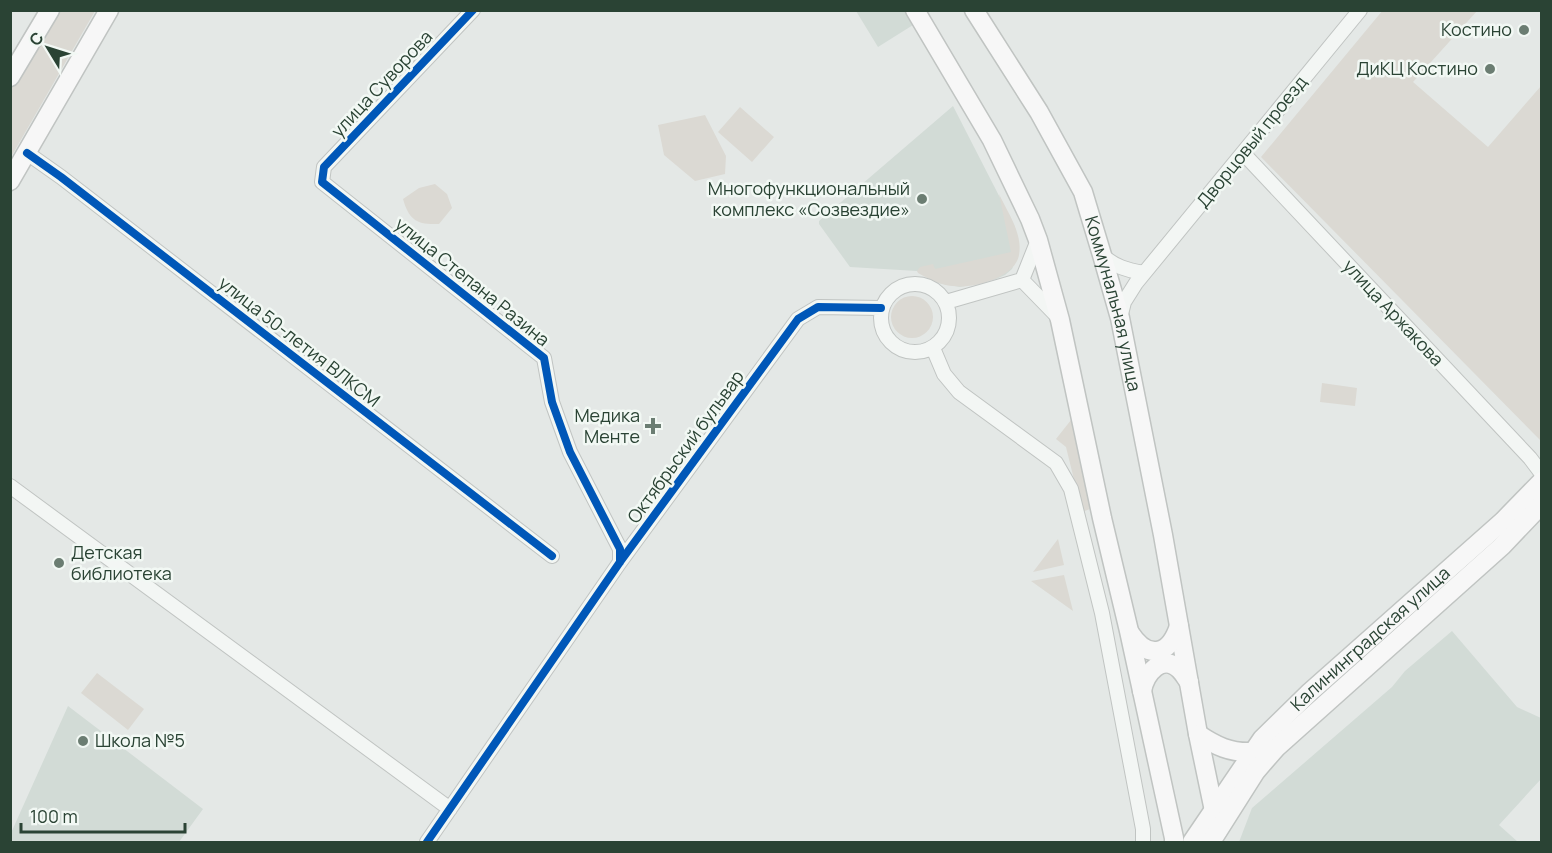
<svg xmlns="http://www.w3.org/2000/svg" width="1552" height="853" font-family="Manrope,sans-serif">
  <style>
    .built { fill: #d2dbd6 }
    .green { fill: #dbd9d3 }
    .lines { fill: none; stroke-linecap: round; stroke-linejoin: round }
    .minor-casing { stroke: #c0c4c2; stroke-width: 16 }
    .secondary-casing { stroke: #c0c4c2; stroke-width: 21 }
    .minor { stroke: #f3f6f4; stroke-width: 14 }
    .secondary { stroke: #f7f7f7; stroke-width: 18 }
    .cycleway-casing { stroke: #f2f8f4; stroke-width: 11 }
    .cycleway { stroke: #0057b8; stroke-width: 8 }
    .poi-dot { fill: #6b7d72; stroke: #f2f8f4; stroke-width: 2 }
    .labels { text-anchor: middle; stroke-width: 5; stroke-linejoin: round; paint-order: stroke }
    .poi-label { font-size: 18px; fill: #2a4334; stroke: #f2f8f4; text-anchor: end }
    .street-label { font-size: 18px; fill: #2a4334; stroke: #f2f8f4 }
  </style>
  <rect width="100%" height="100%" fill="#e4e8e6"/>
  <path class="built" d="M 856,11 L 904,11 L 913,25 L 878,47 Z
    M 953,106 L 1015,227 L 1019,253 L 1012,269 L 1005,275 L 996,279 L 960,287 L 938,283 L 917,271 L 850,267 L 819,224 L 819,221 Z
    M 1452,631 L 1517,707 L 1541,718 L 1541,779 L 1499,825 L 1518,842 L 1239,842 L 1252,808 L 1392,687 L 1405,671 Z
    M 68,706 L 203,809 L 179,842 L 11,842 L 11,833 Z"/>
  <path class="green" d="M 1383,10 L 1477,11 L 1413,82 L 1488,147 L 1541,86 L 1542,437 L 1540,440 L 1261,157 Z
    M 55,11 L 95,11 L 11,157 L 11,87 Z
    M 740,107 L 774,137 L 752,162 L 718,132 Z
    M 705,115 L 726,156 L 725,174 L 695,181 L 664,155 L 658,125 Z
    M 435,184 L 447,194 L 452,208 L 439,224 C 417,225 409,220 403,199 L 419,188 Z
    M 999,194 C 1008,213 1023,234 1019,255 C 1015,278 972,289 953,286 C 940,285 929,279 918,273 L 917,271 L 920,267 L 933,264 L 935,269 L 1011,252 Z
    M891 317a21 21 0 1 1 42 0a21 21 0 1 1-42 0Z
    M 1322,383 L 1357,388 L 1355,406 L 1320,402 Z
    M 1071,420 L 1090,509 L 1082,512 L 1066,447 L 1056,439 Z
    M 1058,539 L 1064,565 L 1033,572 Z
    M 1064,575 L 1073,611 L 1031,581 Z
    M 97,673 L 144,709 L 128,730 L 81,693 Z"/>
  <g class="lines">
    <g class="minor-casing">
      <path id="minor" d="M 473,10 L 324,167 L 322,182 L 544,358 L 552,402 L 570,452 L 620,549 L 620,562
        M 27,153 L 61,177 L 552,556
        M 1243,153 L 1530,458 L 1542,474
        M 1102,255 C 1115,267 1127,270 1144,273
        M 1022,280 L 1058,317
        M881 318a34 34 0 1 1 68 0a34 34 0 1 1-68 0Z
        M 946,302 L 1022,280 L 1038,240
        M 1120,318 L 1124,302 L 1136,283 L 1360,10
        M 933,348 L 944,374 L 959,392 L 1056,463 L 1071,489 L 1102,613 L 1143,829 L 1143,842
        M 10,486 L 450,809
        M 427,842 L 620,562 L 798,319 L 818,307 L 881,308"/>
    </g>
    <g class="secondary-casing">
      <g id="secondary">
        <path d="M 915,10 L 992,140 L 1030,219 L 1038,240 L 1060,320 L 1102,518 L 1129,631 L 1174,838 L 1174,842"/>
        <path id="s1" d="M 974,10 L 1039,112 L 1083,192 L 1102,255 L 1120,318 L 1163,535 L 1198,734 L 1218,830"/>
        <path d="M 10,77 L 50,10"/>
        <path d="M 10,181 L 109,10"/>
        <path d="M 1130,633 C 1148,660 1169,656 1179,626"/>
        <path d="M 1142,691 C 1145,674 1162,652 1180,670 C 1183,673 1186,678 1189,682"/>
        <path d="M 1198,734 C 1216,746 1230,753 1252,752"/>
        <path id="s2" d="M 1192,842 L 1262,739 L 1310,692 L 1503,521 L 1542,481"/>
        <path d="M 1211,842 L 1256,771 L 1276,748 L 1502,546 L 1542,504"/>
      </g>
    </g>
    <use href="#minor" class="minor"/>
    <use href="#secondary" class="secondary"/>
    <g class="cycleway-casing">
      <path id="cycleway" d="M 473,10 L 324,167 L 322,182 L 544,358 L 552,402 L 570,452 L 620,549 L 620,562
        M 27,153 L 61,177 L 552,556
        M 427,842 L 620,562 L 798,319 L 818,307 L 881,308"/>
    </g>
    <use href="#cycleway" class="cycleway"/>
  </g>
  <g class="poi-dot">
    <circle cx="1524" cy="30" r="6"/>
    <circle cx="1490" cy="69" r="6"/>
    <circle cx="922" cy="199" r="6"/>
    <path d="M650 417h6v6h6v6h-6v6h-6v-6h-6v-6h6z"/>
    <circle cx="59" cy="563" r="6"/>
    <circle cx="83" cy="741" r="6"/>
  </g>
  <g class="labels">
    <g class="poi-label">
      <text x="1512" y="36">Костино</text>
      <text x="1478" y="75">ДиКЦ Костино</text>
      <text x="910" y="195">Многофункциональный<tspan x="910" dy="21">комплекс «Созвездие»</tspan></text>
      <text x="640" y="422">Медика<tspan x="640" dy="21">Менте</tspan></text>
      <text x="71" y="559" text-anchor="start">Детская<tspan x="71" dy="21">библиотека</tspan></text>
      <text x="95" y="747" text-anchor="start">Школа №5</text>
    </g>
    <g class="street-label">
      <text transform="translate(382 84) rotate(-47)" y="6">улица Суворова</text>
      <text transform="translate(1252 142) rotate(-51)" y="6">Дворцовый проезд</text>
      <text transform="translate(472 282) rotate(39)" y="6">улица Степана Разина</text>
      <text dy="6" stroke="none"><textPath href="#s1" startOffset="328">Коммунальная улица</textPath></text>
      <text transform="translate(1393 313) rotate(47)" y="6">улица Аржакова</text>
      <text transform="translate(299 342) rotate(38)" y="6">улица 50-летия ВЛКСМ</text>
      <text transform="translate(686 447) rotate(-54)" y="6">Октябрьский бульвар</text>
      <text dy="6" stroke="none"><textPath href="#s2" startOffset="272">Калининградская улица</textPath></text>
    </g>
  </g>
  <rect width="1552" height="853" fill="none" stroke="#2a4334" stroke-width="24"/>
  <g transform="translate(48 48) rotate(308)" stroke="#f2f8f4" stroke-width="4.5" paint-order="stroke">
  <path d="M0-4.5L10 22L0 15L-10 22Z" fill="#2a4334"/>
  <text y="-9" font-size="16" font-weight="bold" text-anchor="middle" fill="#2a4334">С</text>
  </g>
  <path d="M21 823v9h164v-9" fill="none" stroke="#2a4334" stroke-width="3"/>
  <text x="30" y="823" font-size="18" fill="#2a4334" stroke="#f2f8f4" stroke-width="4.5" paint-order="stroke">100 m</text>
</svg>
